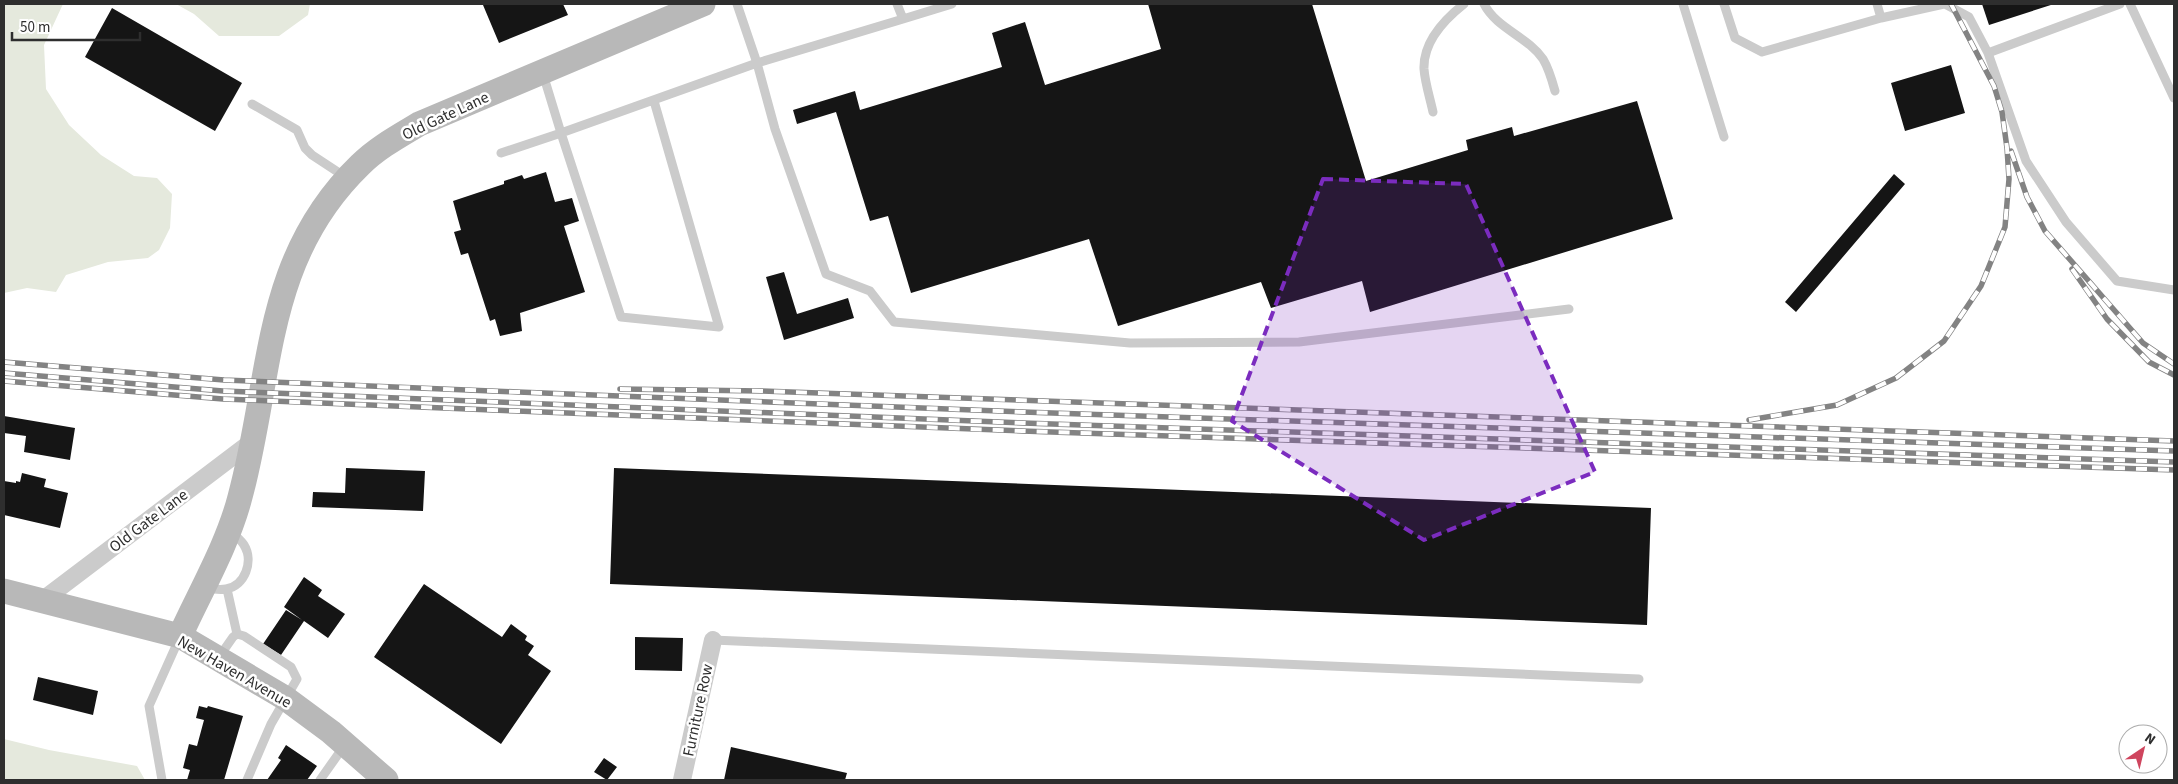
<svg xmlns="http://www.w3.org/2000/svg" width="2178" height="784" font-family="'Source Sans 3',sans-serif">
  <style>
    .green { fill: #e5e9dd }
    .building { fill: #151515 }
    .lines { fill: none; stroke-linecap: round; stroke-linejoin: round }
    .lane { stroke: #cbcbcb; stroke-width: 9 }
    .street { stroke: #cbcbcb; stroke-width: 18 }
    .secondary { stroke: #b8b8b8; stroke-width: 25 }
    .rail-casing { stroke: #838383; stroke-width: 5.5 }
    .rail { stroke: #fff; stroke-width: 4; stroke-dasharray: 11; stroke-linecap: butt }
    .marked { fill: #7b2cbf; fill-opacity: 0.2; stroke: #7b2cbf; stroke-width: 4; stroke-dasharray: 10 6; stroke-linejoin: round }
    .labels { text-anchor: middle; stroke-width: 5; stroke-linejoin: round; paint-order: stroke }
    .street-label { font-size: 16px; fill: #2e2e2e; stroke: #fff }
  </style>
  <rect width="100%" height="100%" fill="#fff"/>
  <path class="green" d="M 4,4 L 63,4 L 44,45 L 46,89 L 69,125 L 101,155 L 134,176 L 157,178 L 172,194 L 170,228 L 159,250 L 148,258 L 108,262 L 66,275 L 56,292 L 27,288 L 4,293 Z
    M 176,4 L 310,4 L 308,15 L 279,36 L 219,36 L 194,14 Z
    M 4,739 L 49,750 L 137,766 L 145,780 L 4,780 Z"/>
  <path class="building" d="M 485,4 L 563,4 L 568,15 L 499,43 L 483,5 Z
    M 1148,4 L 1312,4 L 1366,181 L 1468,150 L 1466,140 L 1512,127 L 1514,136 L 1637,101 L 1673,219 L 1370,312 L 1362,281 L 1271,308 L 1261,282 L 1118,326 L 1089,239 L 911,293 L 888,216 L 870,221 L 836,112 L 797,124 L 793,110 L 855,91 L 860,110 L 1002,67 L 992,33 L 1025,22 L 1045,85 L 1161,49 Z
    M 1982,4 L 2054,4 L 1989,25 Z
    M 112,8 L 242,83 L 215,131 L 85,57 Z
    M 1951,65 L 1965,113 L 1905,131 L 1891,83 Z
    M 546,172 L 555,202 L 572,198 L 579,221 L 564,226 L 585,292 L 520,313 L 522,331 L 500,336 L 495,319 L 490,321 L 468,253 L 461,255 L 454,232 L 461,230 L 453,201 L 504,184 L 504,181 L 522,175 L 524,179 Z
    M 1894,174 L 1905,184 L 1796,312 L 1785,302 Z
    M 784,272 L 797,314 L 848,298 L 854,318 L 784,340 L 766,277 Z
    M 4,416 L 75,428 L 70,460 L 24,452 L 26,436 L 4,433 Z
    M 346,468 L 425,471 L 423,511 L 312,507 L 313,492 L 345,493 Z
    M 614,468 L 1651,508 L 1647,625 L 610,584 Z
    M 22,473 L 46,479 L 44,487 L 68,493 L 60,528 L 4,515 L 4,481 L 16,483 L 16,481 L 20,482 Z
    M 304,577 L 322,590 L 318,596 L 345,614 L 328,638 L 304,621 L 281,655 L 263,644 L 286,610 L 302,620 L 284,607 Z
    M 424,584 L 502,637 L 511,624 L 527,636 L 525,640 L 534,646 L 528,655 L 551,671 L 501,744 L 374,657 Z
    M 635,637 L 683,638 L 682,671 L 635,670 Z
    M 38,677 L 98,691 L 93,715 L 33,700 Z
    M 199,706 L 207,708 L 208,706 L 243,716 L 224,780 L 187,780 L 190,770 L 183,768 L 189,744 L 197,746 L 204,720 L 196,718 Z
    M 286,745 L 317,766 L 307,780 L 267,780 L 281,760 L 278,758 Z
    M 731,747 L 847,773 L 845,780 L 724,780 Z
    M 604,758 L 617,767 L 607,780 L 594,772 Z"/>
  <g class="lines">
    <path class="lane" d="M 737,4 L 757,63 L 903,19
      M 897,4 L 903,19 L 952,4
      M 1484,4 C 1497,29 1527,36 1543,59 C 1549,69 1552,80 1555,91
      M 1683,4 L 1724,137
      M 1724,4 L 1735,38 L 1762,52 L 1881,18 L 1944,4
      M 1877,4 L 1881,18
      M 1945,4 L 1969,17 L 1988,53
      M 2120,4 L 1988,53 L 2026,161 L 2066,222 L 2117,281 L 2174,290
      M 2130,4 L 2174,98
      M 543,74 L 561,133 L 757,63 L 775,129 L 826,274 L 870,291 L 894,322 L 1130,343 L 1299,342 L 1569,309
      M 252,104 L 297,130 L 305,148 L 312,155 L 347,178
      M 1433,112 C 1430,98 1425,83 1424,69 C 1423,42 1445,19 1464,4
      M 501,153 L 561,133 L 621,317 L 719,327 L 654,101
      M 206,588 C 212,589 220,590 226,589 C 245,586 254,561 244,545 C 241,540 235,536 231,531
      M 227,589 L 237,634
      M 713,640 L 1639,679
      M 219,657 L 233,637 L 237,634 L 244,636 L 291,667 L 297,679 L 271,724 L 247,780
      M 162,780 L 149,706 L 179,639
      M 320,780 L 344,746"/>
    <path class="street" d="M 43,600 L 253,441
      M 682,780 L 713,640"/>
    <path class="secondary" d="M 4,591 L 180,636 L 285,698 L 331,732 L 386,780
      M 180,636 C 200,592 228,544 240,497 C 273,376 262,260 360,165 C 377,148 399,136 419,124 L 703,4"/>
    <g class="rail-casing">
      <path id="rail" d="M 2011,151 L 2027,197 L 2045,231 L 2143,343 L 2174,364
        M 2072,269 L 2107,319 L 2149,362 L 2174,375
        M 4,362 L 224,380 L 518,392 L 1023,412 L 2174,451
        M 4,373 L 223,391 L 1023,423 L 2174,462
        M 4,381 L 223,399 L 517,411 L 1022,431 L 2174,470
        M 620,389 L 761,391 L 2174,441
        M 1749,420 L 1837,405 L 1896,378 L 1944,341 L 1981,286 L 2005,227 L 2009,179 L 2007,148 L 2002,112 L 1994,86 L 1951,4"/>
    </g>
    <use href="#rail" class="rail"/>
  </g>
  <path class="marked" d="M 1323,179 L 1466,184 L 1595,472 L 1424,540 L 1232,421 Z"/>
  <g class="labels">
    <g class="street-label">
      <text transform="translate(445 115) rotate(-25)" y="6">Old Gate Lane</text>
      <text transform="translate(148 520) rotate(-37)" y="6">Old Gate Lane</text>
      <text transform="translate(235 671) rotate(30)" y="6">New Haven Avenue</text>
      <text transform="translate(697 710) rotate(-78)" y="6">Furniture Row</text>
    </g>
  </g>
  <rect width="2178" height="784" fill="none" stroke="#2e2e2e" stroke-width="10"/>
  <g transform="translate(2143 749) rotate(35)"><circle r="24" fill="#ffffff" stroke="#ababab"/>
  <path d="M0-4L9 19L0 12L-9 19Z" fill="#cf455e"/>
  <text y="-8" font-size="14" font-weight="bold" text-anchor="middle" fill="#2e2e2e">N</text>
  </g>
  <path d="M12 32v8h128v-8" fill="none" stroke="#2e2e2e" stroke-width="2.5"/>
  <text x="20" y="32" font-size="15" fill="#2e2e2e" stroke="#ffffff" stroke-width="4" paint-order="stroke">50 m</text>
</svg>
